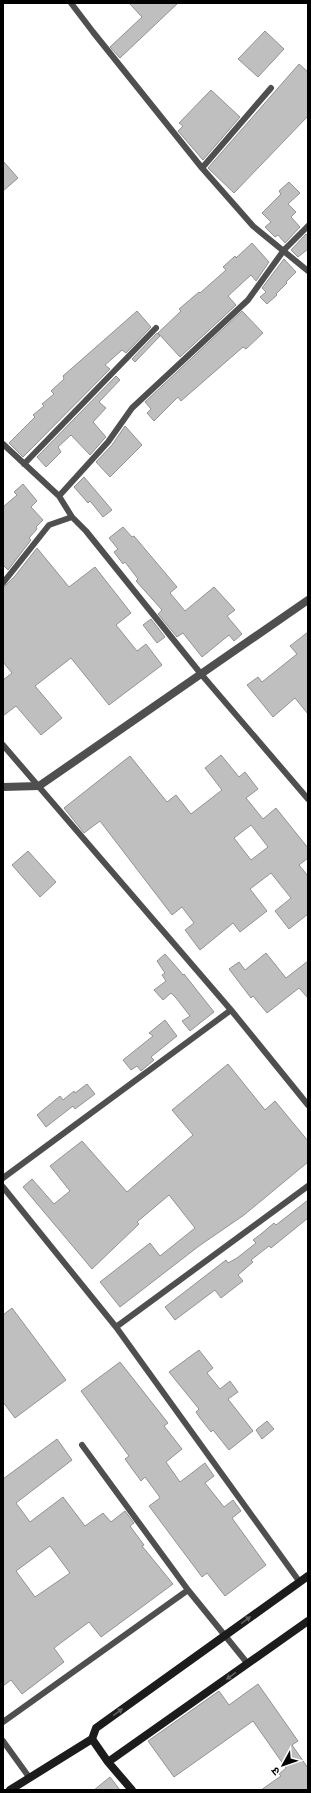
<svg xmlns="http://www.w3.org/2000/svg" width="311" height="1793" font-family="Quicksand,'Noto Sans Devanagari',sans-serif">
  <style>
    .building { fill: #bfbfbf; stroke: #939393; fill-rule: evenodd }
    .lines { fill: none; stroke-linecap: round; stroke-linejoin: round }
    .lane { stroke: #4f4f4f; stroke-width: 6 }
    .street { stroke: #4f4f4f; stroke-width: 8 }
    .secondary { stroke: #1c1c1c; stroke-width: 8 }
    .oneway { fill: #606060 }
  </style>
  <rect width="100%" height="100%" fill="#fff"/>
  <path class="building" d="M 129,3 L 178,3 L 120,58 L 110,47 L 142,17 Z
    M 265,31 L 284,49 L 258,77 L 238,59 Z
    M 299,64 L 308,72 L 308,116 L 234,193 L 208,168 Z
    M 211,90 L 240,117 L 203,160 L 178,131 L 183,126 L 179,123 Z
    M 3,161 L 18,178 L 3,191 Z
    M 289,182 L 300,193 L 288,204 L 296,212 L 291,217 L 300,227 L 285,243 L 278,235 L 275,237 L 265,227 L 271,222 L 262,213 L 281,194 L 279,191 Z
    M 306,234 L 308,236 L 308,249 L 298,257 L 291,250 Z
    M 252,243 L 269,262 L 256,281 L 251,275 L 228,296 L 236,305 L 180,357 L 158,333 L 181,311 L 179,309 L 199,292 L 200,293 L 226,270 L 223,267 L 235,256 L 236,258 Z
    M 284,259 L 296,272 L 286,282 L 287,283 L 276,294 L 277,295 L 267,304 L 260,297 L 266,292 L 262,288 Z
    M 137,311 L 151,327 L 126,353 L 122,350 L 105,365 L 110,369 L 23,457 L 9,443 L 35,417 L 33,415 L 44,406 L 42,404 L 54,394 L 51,391 L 64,379 L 63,376 Z
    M 242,311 L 263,333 L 246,349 L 243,347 L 181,401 L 178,397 L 154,421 L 147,413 L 151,409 L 145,402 Z
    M 157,333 L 160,336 L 135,362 L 132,359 Z
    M 116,376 L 120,380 L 99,402 L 106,408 L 93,422 L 106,437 L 104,439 L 90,455 L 71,435 L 58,447 L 61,452 L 46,467 L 37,457 Z
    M 125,426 L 142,445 L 110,477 L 96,462 L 112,445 Z
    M 84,477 L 112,510 L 103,517 L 90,501 L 88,503 L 74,487 Z
    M 23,484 L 37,501 L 31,507 L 43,520 L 36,527 L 37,529 L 29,538 L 31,540 L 8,570 L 3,565 L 3,507 L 17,495 L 14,492 Z
    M 123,527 L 132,537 L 134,536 L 177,587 L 170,593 L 185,611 L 214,587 L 235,610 L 227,616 L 242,634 L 234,641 L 229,635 L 202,657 L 183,633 L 177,637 L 158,614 L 162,610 L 136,581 L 138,579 L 125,562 L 123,564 L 114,552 L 118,549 L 109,538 Z
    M 37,548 L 69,587 L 95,567 L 131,613 L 116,625 L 137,651 L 146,644 L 162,665 L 109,705 L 71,658 L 35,686 L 62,718 L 41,735 L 16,706 L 3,716 L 3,680 L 12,673 L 3,662 L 3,588 L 15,576 Z
    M 151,619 L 165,637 L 157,643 L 143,625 Z
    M 308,632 L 308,714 L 295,698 L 273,717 L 247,685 L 258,677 L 262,682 L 297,654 L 290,646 Z
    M 221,755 L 239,777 L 245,772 L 258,789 L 246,798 L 263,819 L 276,808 L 308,848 L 308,858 L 299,865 L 308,876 L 308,914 L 289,929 L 275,911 L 291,898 L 271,873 L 250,889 L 267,911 L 240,932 L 233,923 L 200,950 L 185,930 L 194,923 L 182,907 L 172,915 L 100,821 L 84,833 L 64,808 L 130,756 L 167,802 L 176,795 L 191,814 L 222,790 L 205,768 ZM 251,825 L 268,847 L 251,860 L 234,838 Z
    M 28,851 L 56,882 L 40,897 L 12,865 Z
    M 266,953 L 286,978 L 308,961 L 308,998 L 299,988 L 267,1013 L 253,996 L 251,998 L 229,969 L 239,962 L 245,970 Z
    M 165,954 L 179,970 L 183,975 L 184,974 L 214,1012 L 190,1031 L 182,1021 L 190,1016 L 176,998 L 171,993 L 163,1000 L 154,990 L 166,981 L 162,975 L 165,973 L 157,961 Z
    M 165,1020 L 177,1036 L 151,1057 L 154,1060 L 141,1071 L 137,1066 L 131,1070 L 123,1060 L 153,1036 L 149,1033 Z
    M 228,1064 L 265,1110 L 275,1101 L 308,1141 L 308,1162 L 244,1215 L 199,1246 L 120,1307 L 100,1282 L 150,1243 L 160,1256 L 195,1228 L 169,1195 L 137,1222 L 139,1224 L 92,1269 L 23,1187 L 32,1179 L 54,1204 L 70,1191 L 50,1166 L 82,1141 L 127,1192 L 193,1135 L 172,1110 Z
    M 87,1084 L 95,1094 L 75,1109 L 73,1106 L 46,1127 L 37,1115 L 60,1096 L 63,1100 L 74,1091 L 75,1093 Z
    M 308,1200 L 308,1218 L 271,1248 L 269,1246 L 251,1260 L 253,1262 L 238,1275 L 243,1281 L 221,1298 L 215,1290 L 175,1320 L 165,1307 L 226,1260 L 228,1263 L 237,1258 L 256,1243 L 253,1240 L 261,1234 L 274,1223 L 276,1225 Z
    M 12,1308 L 66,1380 L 15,1418 L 3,1402 L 3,1315 Z
    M 199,1350 L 213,1368 L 207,1373 L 220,1389 L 230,1381 L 238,1392 L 228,1399 L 253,1431 L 229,1450 L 213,1430 L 211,1432 L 200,1418 L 196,1412 L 199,1409 L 169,1372 Z
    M 120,1362 L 168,1423 L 164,1426 L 182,1449 L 166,1462 L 180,1482 L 205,1463 L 214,1476 L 205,1483 L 224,1507 L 233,1500 L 241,1511 L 232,1518 L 266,1565 L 225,1596 L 207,1573 L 202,1577 L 149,1506 L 160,1498 L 159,1496 L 145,1477 L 141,1481 L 125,1459 L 129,1456 L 81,1391 Z
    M 267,1421 L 274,1429 L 262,1439 L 256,1430 Z
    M 57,1439 L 72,1460 L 16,1503 L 30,1522 L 63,1497 L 85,1526 L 103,1513 L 111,1522 L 125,1511 L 134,1523 L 130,1526 L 144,1545 L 142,1546 L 173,1584 L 101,1637 L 89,1622 L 54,1648 L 64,1662 L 22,1694 L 11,1680 L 3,1686 L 3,1479 ZM 50,1546 L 70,1573 L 35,1597 L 16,1571 Z
    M 258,1684 L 298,1741 L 292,1745 L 308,1768 L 308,1790 L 261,1790 L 281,1776 L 279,1774 L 286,1768 L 253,1721 L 174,1777 L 148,1741 L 219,1691 L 229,1705 Z
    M 110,1777 L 120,1790 L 94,1790 Z"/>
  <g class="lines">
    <path class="lane" d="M 71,3 L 93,32 L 202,168 L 253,226 L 308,271
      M 202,168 L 271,88
      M 3,444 L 59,496 L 72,517
      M 24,464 L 156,328
      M 59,496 L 108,442 L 132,408 L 248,300 L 284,250 L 308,226
      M 3,583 L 49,525 L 72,517 L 86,531 L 201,674 L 308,799
      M 3,745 L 231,1010 L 308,1105
      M 3,1178 L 231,1010
      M 3,1187 L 116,1327 L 299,1581
      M 116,1327 L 308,1186
      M 82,1445 L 188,1590 L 248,1664
      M 3,1722 L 188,1590
      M 3,1741 L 29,1777"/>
    <path class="street" d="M 3,787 L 39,786 L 308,600"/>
    <path class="secondary" d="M 92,1739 L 108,1762 L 132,1790
      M 108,1762 L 308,1621
      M 10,1790 L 92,1739 L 96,1728 L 308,1576"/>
  </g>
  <defs><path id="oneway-solid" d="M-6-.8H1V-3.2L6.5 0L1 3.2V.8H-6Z"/></defs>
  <g class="oneway">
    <use href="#oneway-solid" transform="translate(246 1620) rotate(-36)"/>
    <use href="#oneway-solid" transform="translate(231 1676) rotate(144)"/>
    <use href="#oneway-solid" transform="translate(118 1712) rotate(-36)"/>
  </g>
  <rect width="311" height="1793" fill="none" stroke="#000000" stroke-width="8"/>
  <g transform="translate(283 1765) rotate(230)" stroke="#ffffff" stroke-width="3" paint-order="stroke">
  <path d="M0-3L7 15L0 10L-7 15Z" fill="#000000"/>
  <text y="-6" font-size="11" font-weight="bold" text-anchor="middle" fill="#000000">उ</text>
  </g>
</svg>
